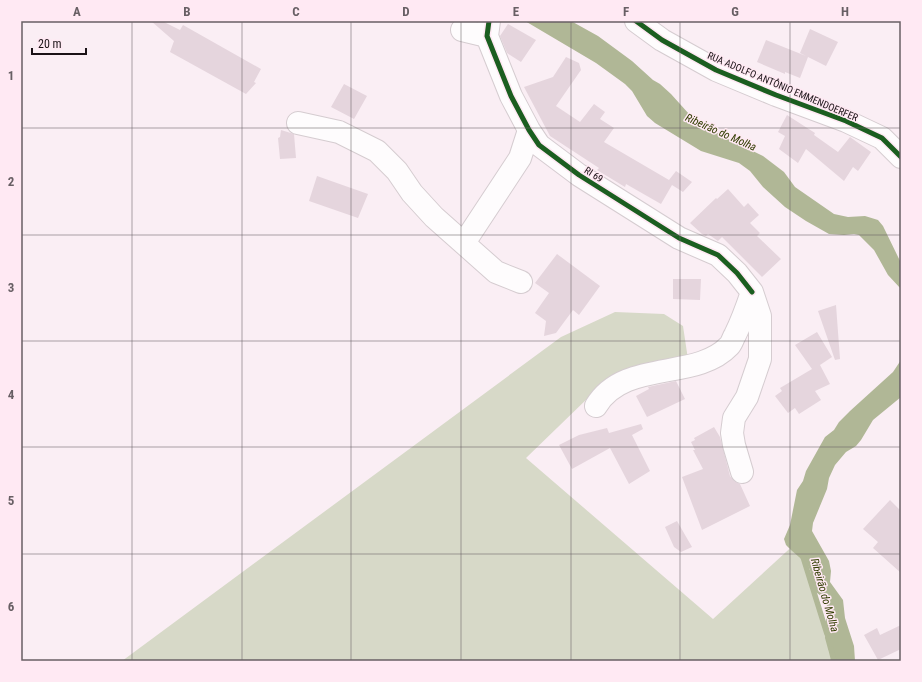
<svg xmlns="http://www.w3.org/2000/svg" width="922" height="682" font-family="'Roboto Condensed',sans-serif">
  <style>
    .green { fill: #d7d9c8 }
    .water { fill: #b0b796 }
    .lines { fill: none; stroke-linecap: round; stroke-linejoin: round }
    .stream { stroke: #b0b796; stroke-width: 5.5 }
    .building { fill: #e5d5dd }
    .minor-casing { stroke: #d5ccd0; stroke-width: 24 }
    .minor { stroke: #fefcfd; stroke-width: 22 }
    .cycleway-casing { stroke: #ffe9f3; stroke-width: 8 }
    .cycleway { stroke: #1b5e20; stroke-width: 5 }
    .grid { fill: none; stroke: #685f64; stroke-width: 1; stroke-opacity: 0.55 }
    .labels { text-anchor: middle; stroke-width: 3; stroke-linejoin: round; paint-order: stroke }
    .street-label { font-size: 10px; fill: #1a1216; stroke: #ffe9f3 }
    .water-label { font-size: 11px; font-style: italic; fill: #303d00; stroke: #ffe9f3 }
    .neatline { fill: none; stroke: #685f64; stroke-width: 1.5 }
    .grid-label { font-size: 13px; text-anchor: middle; font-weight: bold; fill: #685f64 }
  </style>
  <rect width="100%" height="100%" fill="#faeef4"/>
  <path class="green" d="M 615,312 L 664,314 L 683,326 L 689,366 L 590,396 L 526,458 L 713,619 L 798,541 L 825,625 L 834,661 L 122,661 L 561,337 Z"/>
  <path class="water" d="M 525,21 L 571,21 L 598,36 L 632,61 L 653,80 L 660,84 L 671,94 L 698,124 L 707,124 L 711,126 L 714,131 L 724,137 L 763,156 L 784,172 L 795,187 L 834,214 L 848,217 L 865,216 L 878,220 L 883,226 L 901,263 L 901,289 L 888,275 L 874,250 L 859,235 L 854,234 L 844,235 L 829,234 L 806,221 L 785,207 L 763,187 L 750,171 L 739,163 L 701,151 L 655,123 L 647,116 L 632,91 L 625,84 L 596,63 Z
    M 901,360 L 901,397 L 873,420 L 861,440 L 856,446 L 846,452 L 835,465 L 829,478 L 827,489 L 813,523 L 812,531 L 829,561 L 831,571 L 830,582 L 843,600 L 845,618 L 854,646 L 855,661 L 835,661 L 828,649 L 825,638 L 827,601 L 816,592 L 812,584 L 810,570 L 807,564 L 791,550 L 786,545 L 784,539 L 790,525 L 797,490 L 803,481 L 806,471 L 825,437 L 834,430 L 839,422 L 850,411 L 893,372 Z"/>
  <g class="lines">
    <path class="stream" d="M 803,557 L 827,634
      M 831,649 L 834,661"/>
  </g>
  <path class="building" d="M 151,21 L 162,21 L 180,30 L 183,25 L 261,69 L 254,82 L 256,83 L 246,94 L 170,52 L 174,41 Z
    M 508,24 L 536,40 L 521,62 L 507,53 L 500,36 Z
    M 810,29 L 838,42 L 826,66 L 808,57 L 800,78 L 785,72 L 785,74 L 757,62 L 766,40 L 806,56 L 800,53 Z
    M 566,57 L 579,63 L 581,70 L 556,106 L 580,122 L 594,104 L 605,112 L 600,119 L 614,128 L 604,142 L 669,180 L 676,171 L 692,182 L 683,192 L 672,185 L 661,204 L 626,184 L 625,187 L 597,170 L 599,168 L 550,136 L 524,87 L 553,77 Z
    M 344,84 L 367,96 L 354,119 L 331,107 Z
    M 787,115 L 815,133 L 814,135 L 838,152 L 850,137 L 871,152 L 858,171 L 853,167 L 844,181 L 806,149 L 798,163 L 779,149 L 785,136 L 778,132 Z
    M 281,130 L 294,134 L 296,158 L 280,159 L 278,138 L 280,137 Z
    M 317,176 L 368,194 L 358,218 L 309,201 Z
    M 728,189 L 744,207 L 748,203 L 759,215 L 750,223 L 760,233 L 757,236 L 781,259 L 762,277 L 722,237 L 718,241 L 708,234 L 706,236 L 702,234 L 690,223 L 716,198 L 717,199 Z
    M 557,254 L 600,286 L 579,315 L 573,310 L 556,333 L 544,336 L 546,321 L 535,313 L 549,293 L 535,283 Z
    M 673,279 L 701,279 L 700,300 L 673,299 Z
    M 836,305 L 840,359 L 835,360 L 818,311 Z
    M 817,332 L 832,357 L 820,365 L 830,384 L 815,391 L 821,400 L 799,414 L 795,408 L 788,413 L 775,396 L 782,391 L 780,388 L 812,369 L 795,345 Z
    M 676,381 L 685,399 L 647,417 L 636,396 L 649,389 L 648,387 Z
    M 641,424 L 643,429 L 632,435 L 650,471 L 629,484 L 610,448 L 572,469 L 559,445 L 579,435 L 607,428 L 609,433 Z
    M 714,427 L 720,437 L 730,476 L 734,481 L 740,484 L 750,506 L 702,530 L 682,477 L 703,469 L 693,450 L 695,450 L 691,442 L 695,440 L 694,438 Z
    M 890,500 L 901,511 L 901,573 L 873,548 L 878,542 L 863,529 Z
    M 677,521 L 692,547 L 681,552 L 674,547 L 665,527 Z
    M 901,625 L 901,649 L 878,660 L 864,635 L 877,628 L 880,635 Z"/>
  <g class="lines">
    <g class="minor-casing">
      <path id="minor" d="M 489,21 L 487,36 L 511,96 L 529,130 L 539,145 L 579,175 L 679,238 L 718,255 L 737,273 L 752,292 L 760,316 L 760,359 L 747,397 L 734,418 L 732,433 L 734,445 L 742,472
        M 636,21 L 662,40 L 716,70 L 776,95 L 846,121 L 882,138 L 901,157
        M 462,30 L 487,36
        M 298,123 L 339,132 L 377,151 L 397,171 L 412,193 L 434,217 L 496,272 L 521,282
        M 464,243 L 520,158 L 529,130
        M 596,406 C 624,359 696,381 729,346 C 732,343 733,338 735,335 C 742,321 747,307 752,292"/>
    </g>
    <use href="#minor" class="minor"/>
    <g class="cycleway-casing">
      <path id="cycleway" d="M 489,21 L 487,36 L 511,96 L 529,130 L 539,145 L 579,175 L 679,238 L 718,255 L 737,273 L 752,292
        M 636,21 L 662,40 L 716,70 L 776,95 L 846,121 L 882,138 L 901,157"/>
    </g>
    <use href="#cycleway" class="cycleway"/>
  </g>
  <path class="grid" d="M 132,21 L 132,661M 242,21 L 242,661M 351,21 L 351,661M 461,21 L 461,661M 571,21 L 571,661M 680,21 L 680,661M 790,21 L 790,661M 21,128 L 901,128M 21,235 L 901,235M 21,341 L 901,341M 21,447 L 901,447M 21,554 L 901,554"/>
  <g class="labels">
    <g class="street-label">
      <text transform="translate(783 86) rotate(23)" y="4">RUA ADOLFO ANTÔNIO EMMENDOERFER</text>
      <text transform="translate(594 174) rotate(33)" y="4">RI 69</text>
    </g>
    <g class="water-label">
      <text transform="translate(721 132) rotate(24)" y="4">Ribeirão do Molha</text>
      <text transform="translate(825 595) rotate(74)" y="4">Ribeirão do Molha</text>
    </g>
  </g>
  <rect width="922" height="682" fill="none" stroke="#ffe9f3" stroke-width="44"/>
  <path d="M32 48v6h54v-6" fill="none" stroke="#1a1216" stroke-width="2"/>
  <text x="38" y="48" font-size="12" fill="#1a1216" stroke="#ffe9f3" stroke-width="3" paint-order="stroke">20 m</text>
  <rect x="22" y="22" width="878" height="638" class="neatline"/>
  <g class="grid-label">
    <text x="77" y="16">A</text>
    <text x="187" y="16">B</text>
    <text x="296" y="16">C</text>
    <text x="406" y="16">D</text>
    <text x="516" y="16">E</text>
    <text x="626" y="16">F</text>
    <text x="735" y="16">G</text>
    <text x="845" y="16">H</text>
    <text x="11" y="80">1</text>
    <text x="11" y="186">2</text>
    <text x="11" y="292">3</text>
    <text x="11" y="399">4</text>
    <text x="11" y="505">5</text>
    <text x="11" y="611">6</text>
  </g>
</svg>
